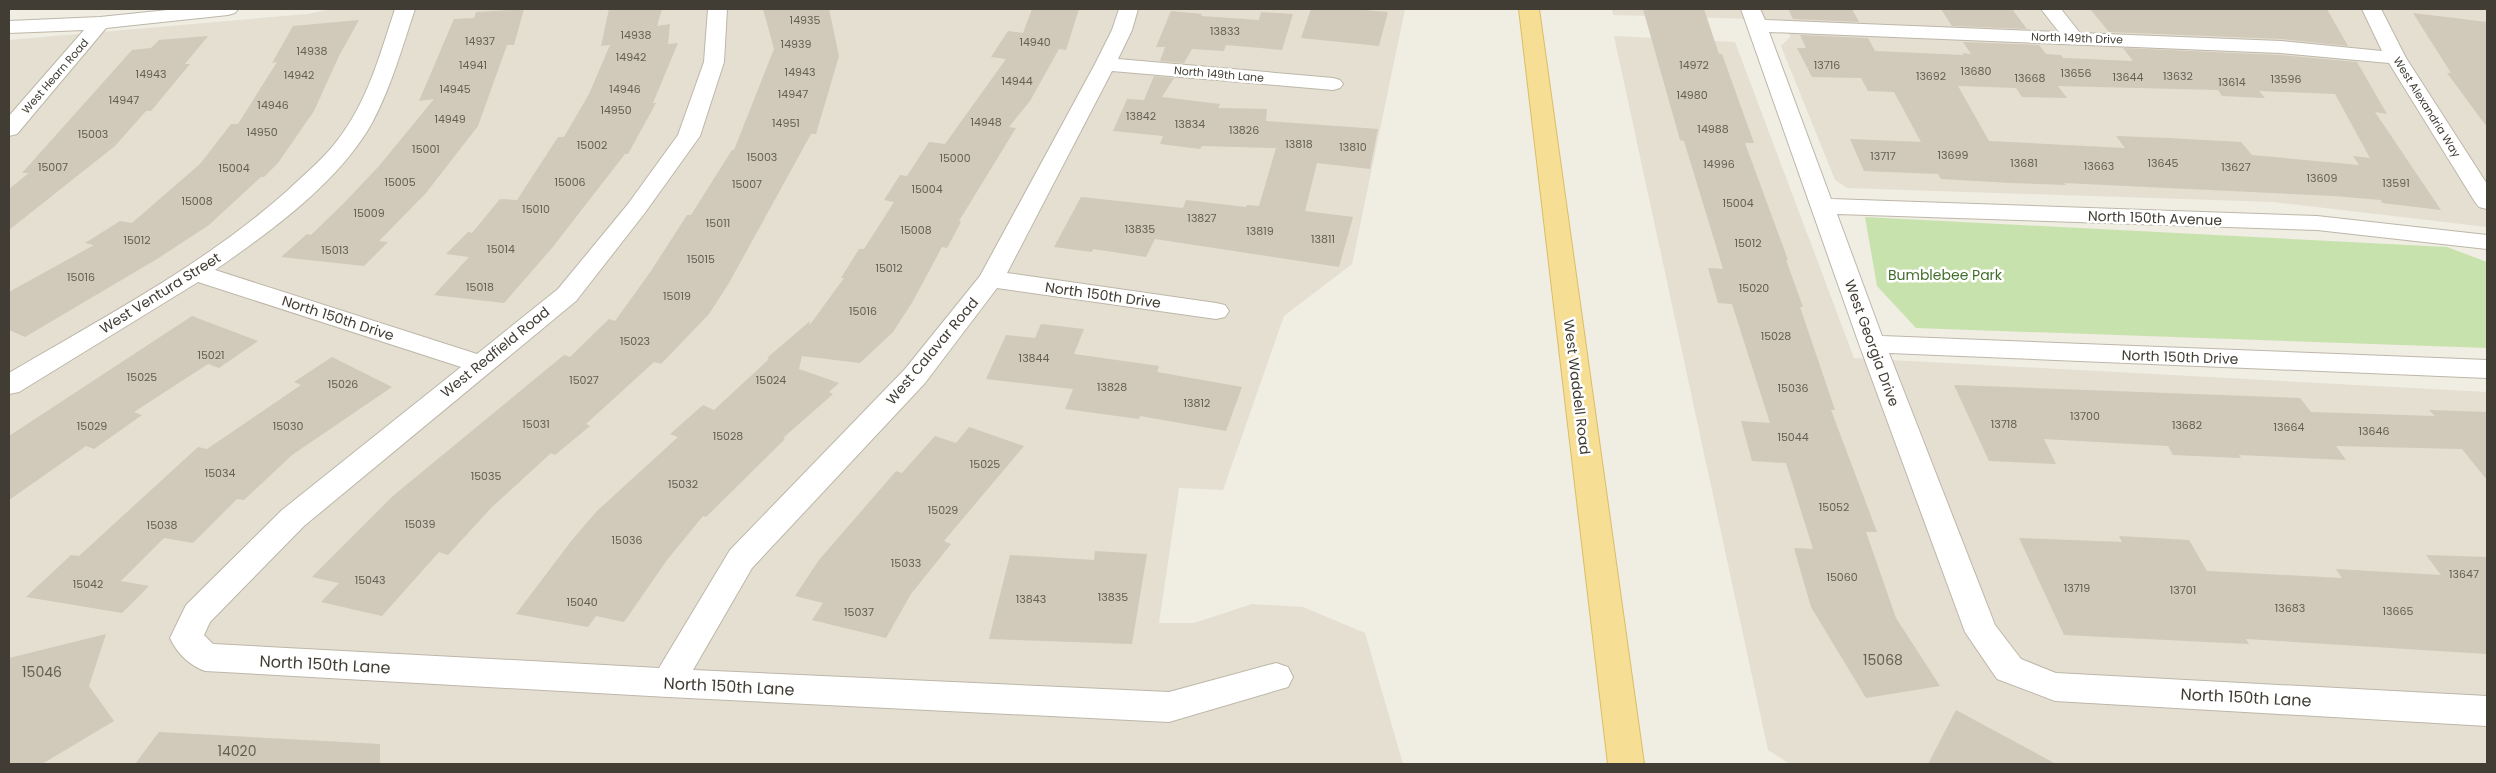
<svg xmlns="http://www.w3.org/2000/svg" width="2496" height="773" font-family="Poppins,sans-serif">
  <style>
    .residential { fill: #e4dfd1 }
    .green { fill: #c8e2ae }
    .building { fill: #d1c9b9; fill-rule: evenodd }
    .lines { fill: none; stroke-linecap: round; stroke-linejoin: round }
    .minor-casing { stroke: #bdb7a9; stroke-width: 2 }
    .major-casing { stroke: #dabd67; stroke-width: 2 }
    .minor { fill: #fff; fill-rule: evenodd }
    .major { fill: #f6df95; fill-rule: evenodd }
    .labels { text-anchor: middle; stroke-width: 5; stroke-linejoin: round; paint-order: stroke }
    .number-label { font-size: 11px; fill: #656055 }
    .far-street-label { font-size: 11px; fill: #413d34; stroke: #fff }
    .street-label { font-size: 14px; fill: #413d34; stroke: #fff }
    .park-label { font-size: 14px; fill: #426e2c; stroke: #fff }
    .near-number-label { font-size: 14px; fill: #656055 }
    .near-street-label { font-size: 16px; fill: #413d34; stroke: #fff }
  </style>
  <rect width="100%" height="100%" fill="#f0ede3"/>
  <path class="residential" d="M 332,9 L 1405,9 L 1352,264 L 1284,316 L 1223,490 L 1179,488 L 1159,623 L 1194,623 L 1252,604 L 1303,607 L 1365,633 L 1403,764 L 9,764 L 9,40 L 307,14 Z
    M 1612,9 L 2487,9 L 2487,227 L 2274,202 L 1847,188 L 1835,180 L 1781,46 L 1790,37 L 1785,20 L 1613,15 Z
    M 1614,36 L 1735,42 L 1854,358 L 2487,392 L 2487,764 L 1790,764 L 1768,750 Z"/>
  <path class="green" d="M 1865,217 L 2447,247 L 2487,262 L 2487,348 L 1916,328 L 1877,286 Z"/>
  <path class="building" d="M 524,9 L 514,45 L 507,45 L 478,126 L 426,193 L 379,241 L 388,242 L 364,266 L 281,257 L 307,234 L 311,235 L 345,202 L 379,166 L 434,99 L 419,101 L 454,19 L 474,18 L 476,12 Z
    M 609,9 L 662,9 L 657,26 L 670,24 L 668,44 L 678,43 L 653,103 L 656,103 L 628,154 L 625,154 L 552,248 L 504,303 L 434,295 L 469,257 L 446,254 L 468,232 L 472,233 L 500,199 L 517,200 L 558,137 L 564,137 L 589,94 L 610,45 L 601,46 Z
    M 763,9 L 829,9 L 839,56 L 816,134 L 811,134 L 729,283 L 709,314 L 661,364 L 654,362 L 586,424 L 590,426 L 555,455 L 551,453 L 491,508 L 448,555 L 439,552 L 382,616 L 321,602 L 339,583 L 312,577 L 394,495 L 564,355 L 570,357 L 609,319 L 615,321 L 651,271 L 687,215 L 691,215 L 732,150 L 734,150 L 774,49 Z
    M 1032,9 L 1079,9 L 1066,50 L 1059,49 L 1030,101 L 1009,127 L 1016,128 L 959,221 L 961,222 L 947,248 L 942,247 L 913,301 L 893,332 L 860,363 L 802,356 L 799,369 L 839,383 L 829,392 L 833,394 L 783,438 L 785,439 L 706,517 L 703,516 L 667,560 L 624,622 L 596,616 L 588,627 L 516,614 L 572,540 L 597,511 L 678,437 L 670,434 L 703,405 L 714,410 L 769,359 L 767,358 L 810,321 L 809,326 L 844,278 L 841,278 L 859,249 L 864,249 L 894,202 L 884,200 L 900,175 L 907,176 L 929,142 L 945,144 L 1006,59 L 991,57 L 1008,31 L 1023,33 Z
    M 1311,9 L 1353,9 L 1388,12 L 1379,46 L 1301,38 Z
    M 1643,9 L 1704,9 L 1719,54 L 1722,54 L 1754,143 L 1745,143 L 1788,260 L 1786,260 L 1803,307 L 1800,307 L 1835,410 L 1831,410 L 1877,532 L 1866,532 L 1896,618 L 1940,686 L 1866,698 L 1811,607 L 1794,548 L 1813,549 L 1786,463 L 1752,461 L 1741,421 L 1770,423 L 1732,304 L 1718,303 L 1708,268 L 1723,269 L 1684,141 L 1680,140 Z
    M 1788,9 L 1852,9 L 1859,22 L 1793,19 Z
    M 1941,9 L 2012,9 L 2027,29 L 1952,26 Z
    M 2090,9 L 2327,9 L 2348,46 L 2281,39 L 2109,32 Z
    M 1171,11 L 1202,14 L 1201,16 L 1259,20 L 1261,12 L 1293,14 L 1282,50 L 1226,45 L 1224,51 L 1192,49 L 1184,63 L 1160,61 L 1165,47 L 1156,47 Z
    M 2413,13 L 2487,22 L 2487,127 L 2447,73 L 2451,73 Z
    M 359,20 L 339,56 L 314,111 L 278,163 L 264,177 L 261,177 L 209,225 L 157,259 L 25,337 L 9,330 L 9,292 L 94,245 L 85,243 L 120,221 L 132,223 L 200,164 L 231,124 L 238,124 L 277,62 L 272,63 L 293,26 Z
    M 1800,35 L 1868,38 L 1875,51 L 1964,55 L 1962,53 L 1971,54 L 1963,42 L 2039,45 L 2046,54 L 2061,55 L 2063,58 L 2133,61 L 2123,48 L 2281,55 L 2357,62 L 2387,114 L 2375,112 L 2441,210 L 2382,203 L 2381,200 L 2334,196 L 2064,183 L 2066,185 L 2011,183 L 1941,179 L 1938,174 L 1864,171 L 1850,139 L 1921,142 L 1894,92 L 1868,91 L 1861,78 L 1812,77 L 1797,48 L 1806,48 ZM 1958,86 L 2016,88 L 2022,97 L 2067,98 L 2058,86 L 2218,90 L 2222,96 L 2265,98 L 2259,91 L 2335,94 L 2370,158 L 2353,156 L 2359,165 L 2252,155 L 2241,142 L 2169,138 L 2116,136 L 2125,148 L 1989,141 Z
    M 208,36 L 185,64 L 190,64 L 151,111 L 146,111 L 115,146 L 9,230 L 9,189 L 29,173 L 22,173 L 132,50 L 151,48 L 159,40 Z
    M 1154,76 L 1174,78 L 1162,97 L 1220,104 L 1218,108 L 1267,109 L 1266,121 L 1378,129 L 1370,169 L 1317,163 L 1305,211 L 1353,217 L 1339,267 L 1155,239 L 1146,257 L 1093,249 L 1092,252 L 1054,247 L 1081,197 L 1183,208 L 1186,200 L 1246,207 L 1247,205 L 1259,206 L 1276,148 L 1202,146 L 1200,149 L 1160,144 L 1163,136 L 1113,131 L 1127,99 L 1144,100 Z
    M 192,316 L 258,341 L 219,368 L 208,364 L 134,412 L 142,415 L 94,449 L 86,446 L 9,500 L 9,436 Z
    M 1041,324 L 1084,329 L 1074,354 L 1159,366 L 1157,372 L 1242,387 L 1226,431 L 1140,416 L 1139,419 L 1065,409 L 1073,389 L 986,379 L 1006,335 L 1035,338 Z
    M 332,357 L 392,387 L 292,455 L 244,500 L 237,499 L 193,543 L 164,538 L 121,581 L 149,586 L 122,613 L 26,597 L 71,555 L 79,556 L 198,447 L 207,449 L 301,385 L 294,382 Z
    M 1954,385 L 2300,398 L 2311,412 L 2435,416 L 2429,410 L 2487,412 L 2487,480 L 2462,449 L 2336,446 L 2346,460 L 2239,455 L 2241,458 L 2173,455 L 2168,446 L 2044,439 L 2056,464 L 1989,461 Z
    M 969,427 L 1024,446 L 944,541 L 951,544 L 911,594 L 886,638 L 812,620 L 823,603 L 795,596 L 819,560 L 896,471 L 902,473 L 935,436 L 956,443 Z
    M 2119,536 L 2189,540 L 2207,571 L 2342,578 L 2336,569 L 2441,575 L 2426,555 L 2487,557 L 2487,654 L 2246,639 L 2249,644 L 2064,635 L 2019,538 L 2122,542 Z
    M 1095,551 L 1147,554 L 1132,644 L 989,639 L 1010,555 L 1094,560 Z
    M 106,634 L 89,686 L 114,721 L 42,764 L 9,764 L 9,658 Z
    M 1956,710 L 2056,764 L 1928,764 Z
    M 159,732 L 380,744 L 380,764 L 135,764 Z"/>
  <g class="lines">
    <g class="minor-casing">
      <path id="minor" d="M 177,9 L 238,9 L 235,13 L 228,15 L 106,28 L 17,134 L 9,136 L 9,116 L 84,30 L 9,33 L 9,21 L 100,17 Z
        M 395,9 L 415,9 C 402,48 391,87 372,123 C 339,182 270,232 215,270 L 477,354 L 558,289 L 628,204 L 678,135 L 704,62 L 708,9 L 727,9 L 724,62 L 700,136 L 644,214 L 576,301 L 304,526 L 210,622 L 204,635 L 213,644 L 659,668 L 730,550 L 905,369 L 980,276 L 1095,64 L 1112,30 L 1119,9 L 1138,9 L 1132,30 L 1118,59 L 1333,78 L 1340,80 L 1343,84 L 1340,88 L 1333,90 L 1112,71 L 1007,273 L 1216,303 L 1225,305 L 1229,311 L 1225,317 L 1216,319 L 997,288 L 925,383 L 752,568 L 693,670 L 1169,692 L 1276,663 L 1288,667 L 1293,677 L 1288,687 L 1169,722 L 668,697 L 205,671 C 189,665 177,653 170,638 L 186,605 L 282,510 L 461,367 L 198,282 L 19,392 L 9,394 L 9,373 C 104,317 204,265 287,191 C 306,173 327,156 342,134 C 369,97 381,51 395,9 Z
        M 1741,9 L 1760,9 L 1765,20 L 2059,32 L 2041,9 L 2061,9 L 2080,33 L 2281,41 L 2382,51 L 2362,9 L 2381,9 L 2406,58 L 2487,184 L 2487,209 L 2479,207 L 2475,202 L 2389,63 L 2281,53 L 1769,32 L 1831,199 L 2317,216 L 2487,235 L 2487,249 L 2317,230 L 1837,214 L 1882,336 L 2487,360 L 2487,378 L 1889,353 L 1995,625 L 2021,659 L 2056,673 L 2487,696 L 2487,726 L 2055,701 L 1997,679 L 1965,632 L 1859,344 Z"/>
    </g>
    <g class="major-casing">
      <path id="major" d="M 1519,9 L 1539,9 L 1644,764 L 1608,764 Z"/>
    </g>
    <use href="#minor" class="minor"/>
    <use href="#major" class="major"/>
  </g>
  <g class="labels">
    <g class="number-label">
      <text x="805" y="24">14935</text>
      <text x="1225" y="35">13833</text>
      <text x="636" y="39">14938</text>
      <text x="480" y="45">14937</text>
      <text x="1035" y="46">14940</text>
      <text x="796" y="48">14939</text>
      <text x="312" y="55">14938</text>
      <text x="631" y="61">14942</text>
      <text x="473" y="69">14941</text>
      <text x="1694" y="69">14972</text>
      <text x="1827" y="69">13716</text>
      <text x="1976" y="75">13680</text>
      <text x="800" y="76">14943</text>
      <text x="2076" y="77">13656</text>
      <text x="151" y="78">14943</text>
      <text x="299" y="79">14942</text>
      <text x="1931" y="80">13692</text>
      <text x="2178" y="80">13632</text>
      <text x="2128" y="81">13644</text>
      <text x="2030" y="82">13668</text>
      <text x="2286" y="83">13596</text>
      <text x="1017" y="85">14944</text>
      <text x="2232" y="86">13614</text>
      <text x="455" y="93">14945</text>
      <text x="625" y="93">14946</text>
      <text x="793" y="98">14947</text>
      <text x="1692" y="99">14980</text>
      <text x="124" y="104">14947</text>
      <text x="273" y="109">14946</text>
      <text x="616" y="114">14950</text>
      <text x="1141" y="120">13842</text>
      <text x="450" y="123">14949</text>
      <text x="986" y="126">14948</text>
      <text x="786" y="127">14951</text>
      <text x="1190" y="128">13834</text>
      <text x="1713" y="133">14988</text>
      <text x="1244" y="134">13826</text>
      <text x="262" y="136">14950</text>
      <text x="93" y="138">15003</text>
      <text x="1299" y="148">13818</text>
      <text x="592" y="149">15002</text>
      <text x="1353" y="151">13810</text>
      <text x="426" y="153">15001</text>
      <text x="1953" y="159">13699</text>
      <text x="1883" y="160">13717</text>
      <text x="762" y="161">15003</text>
      <text x="955" y="162">15000</text>
      <text x="2024" y="167">13681</text>
      <text x="2163" y="167">13645</text>
      <text x="1719" y="168">14996</text>
      <text x="2099" y="170">13663</text>
      <text x="53" y="171">15007</text>
      <text x="2236" y="171">13627</text>
      <text x="234" y="172">15004</text>
      <text x="2322" y="182">13609</text>
      <text x="400" y="186">15005</text>
      <text x="570" y="186">15006</text>
      <text x="2396" y="187">13591</text>
      <text x="747" y="188">15007</text>
      <text x="927" y="193">15004</text>
      <text x="197" y="205">15008</text>
      <text x="1738" y="207">15004</text>
      <text x="536" y="213">15010</text>
      <text x="369" y="217">15009</text>
      <text x="1202" y="222">13827</text>
      <text x="718" y="227">15011</text>
      <text x="1140" y="233">13835</text>
      <text x="916" y="234">15008</text>
      <text x="1260" y="235">13819</text>
      <text x="1323" y="243">13811</text>
      <text x="137" y="244">15012</text>
      <text x="1748" y="247">15012</text>
      <text x="501" y="253">15014</text>
      <text x="335" y="254">15013</text>
      <text x="701" y="263">15015</text>
      <text x="889" y="272">15012</text>
      <text x="81" y="281">15016</text>
      <text x="480" y="291">15018</text>
      <text x="1754" y="292">15020</text>
      <text x="677" y="300">15019</text>
      <text x="863" y="315">15016</text>
      <text x="1776" y="340">15028</text>
      <text x="635" y="345">15023</text>
      <text x="211" y="359">15021</text>
      <text x="1034" y="362">13844</text>
      <text x="142" y="381">15025</text>
      <text x="584" y="384">15027</text>
      <text x="771" y="384">15024</text>
      <text x="343" y="388">15026</text>
      <text x="1112" y="391">13828</text>
      <text x="1793" y="392">15036</text>
      <text x="1197" y="407">13812</text>
      <text x="2085" y="420">13700</text>
      <text x="536" y="428">15031</text>
      <text x="2004" y="428">13718</text>
      <text x="2187" y="429">13682</text>
      <text x="92" y="430">15029</text>
      <text x="288" y="430">15030</text>
      <text x="2289" y="431">13664</text>
      <text x="2374" y="435">13646</text>
      <text x="728" y="440">15028</text>
      <text x="1793" y="441">15044</text>
      <text x="985" y="468">15025</text>
      <text x="220" y="477">15034</text>
      <text x="486" y="480">15035</text>
      <text x="683" y="488">15032</text>
      <text x="1834" y="511">15052</text>
      <text x="943" y="514">15029</text>
      <text x="420" y="528">15039</text>
      <text x="162" y="529">15038</text>
      <text x="627" y="544">15036</text>
      <text x="906" y="567">15033</text>
      <text x="2464" y="578">13647</text>
      <text x="1842" y="581">15060</text>
      <text x="370" y="584">15043</text>
      <text x="88" y="588">15042</text>
      <text x="2077" y="592">13719</text>
      <text x="2183" y="594">13701</text>
      <text x="1113" y="601">13835</text>
      <text x="1031" y="603">13843</text>
      <text x="582" y="606">15040</text>
      <text x="2290" y="612">13683</text>
      <text x="2398" y="615">13665</text>
      <text x="859" y="616">15037</text>
    </g>
    <g class="far-street-label">
      <text transform="translate(2077 38) rotate(2)" y="4">North 149th Drive</text>
      <text transform="translate(1219 74) rotate(5)" y="4">North 149th Lane</text>
      <text transform="translate(55 76) rotate(-49)" y="4">West Hearn Road</text>
      <text transform="translate(2427 107) rotate(58)" y="4">West Alexandria Way</text>
    </g>
    <g class="street-label">
      <text transform="translate(2155 218) rotate(2)" y="5">North 150th Avenue</text>
      <text transform="translate(160 293) rotate(-32)" y="5">West Ventura Street</text>
      <text transform="translate(1103 295) rotate(8)" y="5">North 150th Drive</text>
      <text transform="translate(338 318) rotate(18)" y="5">North 150th Drive</text>
      <text transform="translate(1872 343) rotate(70)" y="5">West Georgia Drive</text>
      <text transform="translate(932 351) rotate(-50)" y="5">West Calavar Road</text>
      <text transform="translate(495 352) rotate(-39)" y="5">West Redfield Road</text>
      <text transform="translate(2180 357) rotate(2)" y="5">North 150th Drive</text>
      <text transform="translate(1577 387) rotate(83)" y="5">West Waddell Road</text>
    </g>
    <g class="park-label">
      <text x="1945" y="280">Bumblebee Park</text>
    </g>
    <g class="near-number-label">
      <text x="1883" y="665">15068</text>
      <text x="42" y="677">15046</text>
      <text x="237" y="756">14020</text>
    </g>
    <g class="near-street-label">
      <text transform="translate(325 664) rotate(3)" y="6">North 150th Lane</text>
      <text transform="translate(729 686) rotate(3)" y="6">North 150th Lane</text>
      <text transform="translate(2246 697) rotate(3)" y="6">North 150th Lane</text>
    </g>
  </g>
  <rect width="2496" height="773" fill="none" stroke="#413d34" stroke-width="20"/>
</svg>
